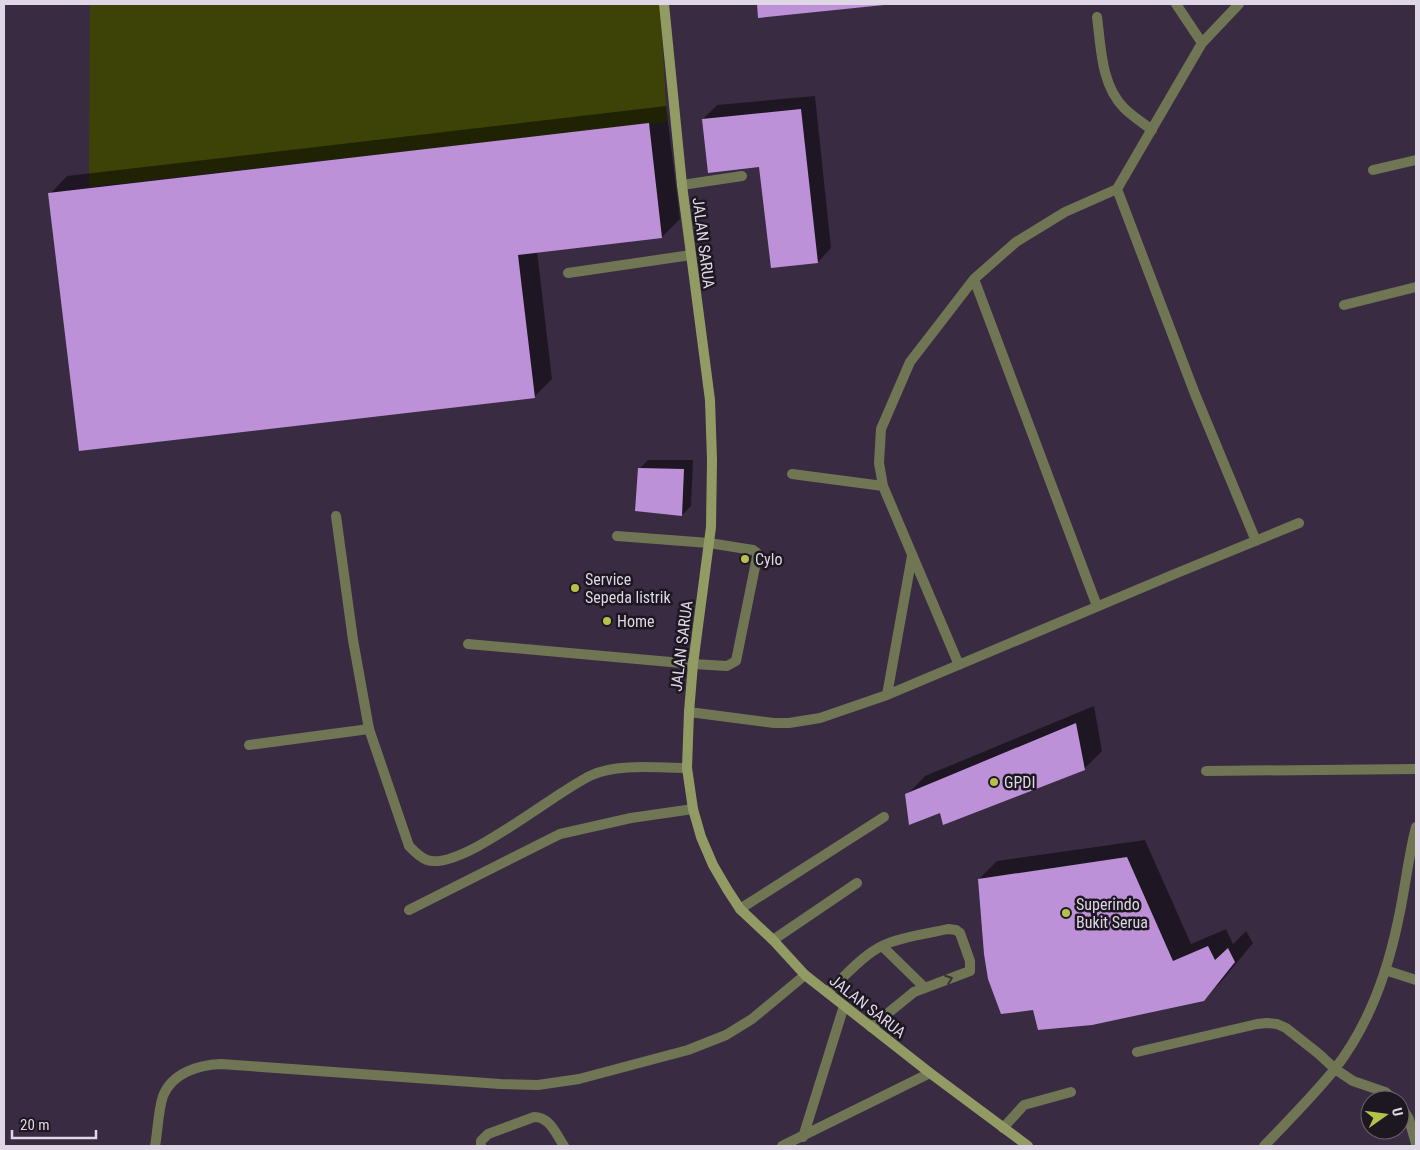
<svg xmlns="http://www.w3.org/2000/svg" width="1420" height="1150" font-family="'Roboto Condensed',sans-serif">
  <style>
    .green { fill: #3d4307 }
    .shadow { fill: #0007 }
    .building { fill: #bc91d8 }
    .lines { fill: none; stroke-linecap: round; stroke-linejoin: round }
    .service { stroke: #707554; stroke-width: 10 }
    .minor { stroke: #707554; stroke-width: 10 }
    .secondary { stroke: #939b65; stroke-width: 10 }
    .oneway { stroke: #363330 }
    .poi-dot { fill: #b5c249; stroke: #1d1721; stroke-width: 2 }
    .labels { text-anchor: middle; stroke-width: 5; stroke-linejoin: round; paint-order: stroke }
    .street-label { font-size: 16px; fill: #dfd7e5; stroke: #1d1721 }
    .poi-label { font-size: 16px; fill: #dfd7e5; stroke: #1d1721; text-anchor: start }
  </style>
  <rect width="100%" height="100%" fill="#392c42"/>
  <path class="green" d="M 90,4 L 660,4 L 667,122 L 89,187 Z"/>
  <path class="shadow" d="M 758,4 L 885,4 L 759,16 Z
    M 815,96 L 831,248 L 818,262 L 761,166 L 703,119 L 717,105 Z
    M 666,106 L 680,219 L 662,237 L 537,251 L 552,379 L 534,397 L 50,194 L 67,176 Z
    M 648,460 L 693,460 L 691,506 L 682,515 L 639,469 Z
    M 1094,706 L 1102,751 L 1084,769 L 941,811 L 907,795 L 925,776 Z
    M 1145,840 L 1191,944 L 1226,929 L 1233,944 L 1246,931 L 1253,943 L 1221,982 L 1203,1000 L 1034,1008 L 979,879 L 997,861 Z"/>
  <path class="building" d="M 757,4 L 884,4 L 884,5 L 758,18 Z
    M 801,109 L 818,263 L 771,268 L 759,167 L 708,173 L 702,119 Z
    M 649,123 L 662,238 L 518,255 L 535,398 L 79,451 L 48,193 Z
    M 638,468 L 684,469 L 682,516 L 635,511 Z
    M 1076,723 L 1085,770 L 943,825 L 940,813 L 909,825 L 905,794 Z
    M 1127,857 L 1173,961 L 1208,946 L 1215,960 L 1228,948 L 1235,962 L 1204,1001 L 1092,1025 L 1038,1030 L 1033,1010 L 1001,1014 L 988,979 L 984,954 L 978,879 Z"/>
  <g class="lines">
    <path class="service" d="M 1097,17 C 1101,47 1101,85 1124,108 C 1132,116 1143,123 1152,130
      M 682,185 L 742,176
      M 568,273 L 691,255
      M 693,664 L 727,666 L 736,661 L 757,557 L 757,553 L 753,550 L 709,543
      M 249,745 L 369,729
      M 1206,771 L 1416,769
      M 740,909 L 884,817
      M 409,910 L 560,834 L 631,818 L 693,809
      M 773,940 L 857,883
      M 882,946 L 925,988
      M 827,992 C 845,977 862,955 884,945 C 903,936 927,934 948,929 L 956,930 L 960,933 L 970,961 L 970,971 L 914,992 L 871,1027
      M 1003,1128 L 1024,1105 L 1071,1092
      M 803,1137 L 844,1006
      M 155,1146 C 158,1130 158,1111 163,1096 C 172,1073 198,1065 221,1064 L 500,1084 L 538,1085 L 579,1079 L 688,1050 L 726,1035 L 752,1019 L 805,975
      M 481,1146 L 481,1141 L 488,1134 L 534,1117 C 550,1117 556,1134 564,1146
      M 782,1146 L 930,1073"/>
    <path class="minor" d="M 1176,4 L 1202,43
      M 1373,170 L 1416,160
      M 1117,189 L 1195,394 L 1256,541
      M 974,279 L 1097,606
      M 1344,305 L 1416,287
      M 792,474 L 883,486
      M 336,516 L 353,640 L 369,729 L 409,846 C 415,852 419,857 427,860 C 461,872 557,790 592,775 C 617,763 659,768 687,768
      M 617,536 L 709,543
      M 468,644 L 693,664
      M 959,665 L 883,486 L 879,463 L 881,429 L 910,362 L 974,279 L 1016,242 L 1065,212 L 1117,189 L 1202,43 L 1239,4
      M 887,695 L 912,556
      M 689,712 L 774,723 L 789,723 L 820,718 L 887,695 L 1177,573 L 1299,523
      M 1385,970 L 1416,980
      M 1137,1052 L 1257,1024 L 1267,1023 L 1277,1024 L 1286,1028 L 1319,1054 L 1335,1069 L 1353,1081 L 1385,1092 L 1395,1100
      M 1400,1105 L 1409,1119 L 1416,1144
      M 1264,1146 C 1288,1121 1312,1097 1334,1070 C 1368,1027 1387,974 1398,921 C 1405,890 1408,858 1416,827"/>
    <path class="secondary" d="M 664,4 L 682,185 L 710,400 L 712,460 L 711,527 L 693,664 L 689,712 L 687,768 L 693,809 L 701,837 L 713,865 L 727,889 L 740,909 L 773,940 L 805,975 L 930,1073 L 1028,1146"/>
  </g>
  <defs><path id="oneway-chevron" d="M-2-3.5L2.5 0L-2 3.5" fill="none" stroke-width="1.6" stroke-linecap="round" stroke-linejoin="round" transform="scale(1.25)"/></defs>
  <use class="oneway" href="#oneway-chevron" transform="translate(949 979) rotate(-20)"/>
  <g class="poi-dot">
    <circle cx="745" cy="559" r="5"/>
    <circle cx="575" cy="588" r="5"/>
    <circle cx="607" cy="621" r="5"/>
    <circle cx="994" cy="782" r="5"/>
    <circle cx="1066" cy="913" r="5"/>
  </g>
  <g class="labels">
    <g class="street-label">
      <text transform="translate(704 243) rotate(83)" y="6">JALAN SARUA</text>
      <text transform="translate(681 646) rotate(-83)" y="6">JALAN SARUA</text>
      <text transform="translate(868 1006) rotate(38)" y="6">JALAN SARUA</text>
    </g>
    <g class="poi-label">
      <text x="755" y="565">Cylo</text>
      <text x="585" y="585">Service<tspan x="585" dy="18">Sepeda listrik</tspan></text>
      <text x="617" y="627">Home</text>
      <text x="1004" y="788">GPDI</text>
      <text x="1076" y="910">Superindo<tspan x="1076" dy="18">Bukit Serua</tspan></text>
    </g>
  </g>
  <rect width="1420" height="1150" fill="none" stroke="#dfd7e5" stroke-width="10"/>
  <g transform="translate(1385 1115) rotate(76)"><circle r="24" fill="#1d1721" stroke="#6b646f"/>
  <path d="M0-4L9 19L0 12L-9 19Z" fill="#b5c249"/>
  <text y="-8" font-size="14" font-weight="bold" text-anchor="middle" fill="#dfd7e5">U</text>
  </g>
  <path d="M12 1130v8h84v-8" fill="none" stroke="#dfd7e5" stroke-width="2.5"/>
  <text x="20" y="1130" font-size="15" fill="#dfd7e5" stroke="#1d1721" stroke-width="4" paint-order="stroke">20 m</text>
</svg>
